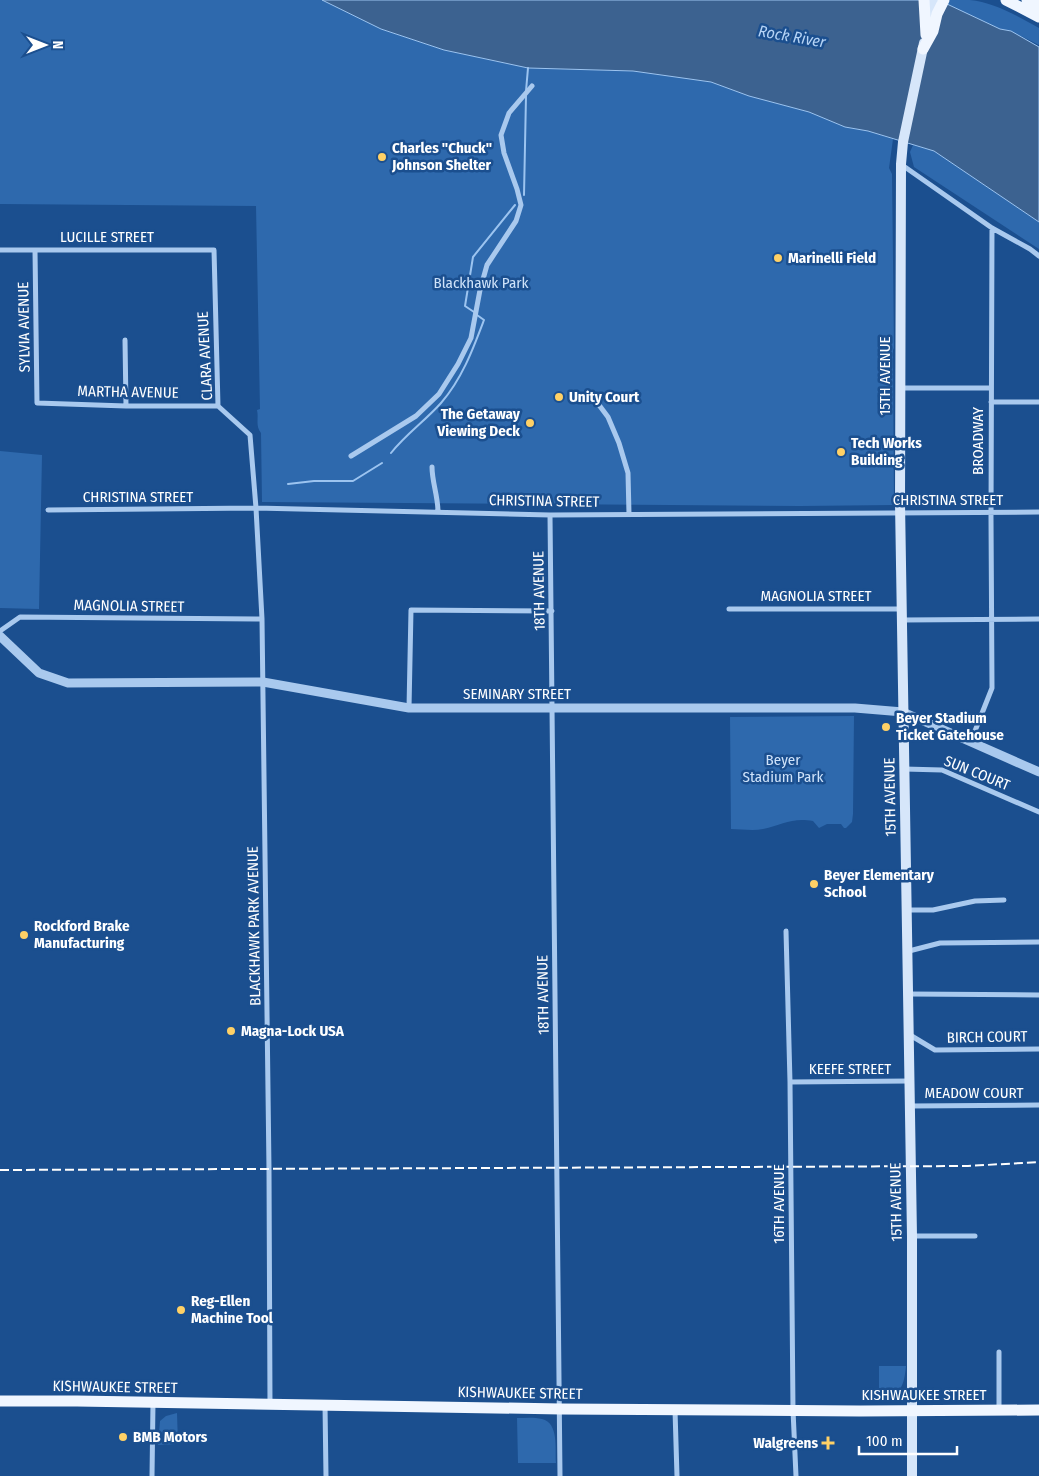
<svg xmlns="http://www.w3.org/2000/svg" width="1039" height="1476" font-family="'Fira Sans Condensed',sans-serif">
  <style>
    .green { fill: #2e69ad }
    .water { fill: #3c6290; stroke: #9cc4f0 }
    .lines { fill: none; stroke-linecap: round; stroke-linejoin: round }
    .stream { stroke: #9cc4f0; stroke-width: 2 }
    .minor { stroke: #a9c9ee; stroke-width: 5 }
    .tertiary { stroke: #a9c9ee; stroke-width: 9 }
    .secondary { stroke: #d6e6fa; stroke-width: 10 }
    .primary { stroke: #f0f6ff; stroke-width: 11 }
    .rail { stroke: #fff; stroke-width: 2; stroke-dasharray: 9 4; stroke-linecap: butt }
    .poi-dot { fill: #ffd166; stroke: #1b4f8f; stroke-width: 2 }
    .labels { text-anchor: middle; stroke-width: 5; stroke-linejoin: round; paint-order: stroke }
    .poi-label { font-size: 15px; font-weight: bold; fill: #fff; stroke: #1b4f8f; text-anchor: start }
    .street-label { font-size: 15px; fill: #fff; stroke: #1b4f8f }
    .park-label { font-size: 15px; fill: #cfe3fa; stroke: #1b4f8f }
    .water-label { font-size: 16px; font-style: italic; fill: #b5d3f5; stroke: #1b4f8f }
  </style>
  <rect width="100%" height="100%" fill="#1b4f8f"/>
  <path class="green" d="M 0,0 L 322,0 L 381,29 L 444,50 L 528,68 L 633,71 L 711,82 L 749,96 L 809,112 L 845,127 L 868,131 L 893,139 L 889,168 L 892,174 L 894,348 L 893,350 L 894,505 L 800,506 L 262,502 L 261,433 C 255,425 259,419 257,410 L 260,409 L 256,206 L 0,204 Z
    M 950,0 C 957,0 964,0 970,0 C 993,2 1020,17 1039,28 L 1039,45 L 1021,36 L 1020,37 L 1011,31 L 1000,29 L 953,7 L 947,4 Z
    M 913,145 L 934,151 L 1039,222 L 1039,249 L 914,167 L 910,152 Z
    M 0,451 L 42,455 L 39,609 L 0,608 Z
    M 854,716 L 853,814 L 852,822 L 846,828 L 844,828 L 841,824 L 827,824 L 819,828 L 813,821 C 792,817 782,825 763,829 C 753,831 741,829 731,829 L 730,717 Z
    M 879,1366 L 906,1366 C 904,1386 901,1396 879,1399 Z
    M 177,1413 L 178,1444 L 158,1445 L 160,1421 L 166,1416 Z
    M 517,1418 C 525,1418 534,1417 542,1419 C 559,1423 555,1449 556,1463 L 518,1463 Z"/>
  <path class="water" d="M 322,0 L 926,0 L 947,4 L 1000,29 L 1011,31 L 1039,47 L 1039,222 L 934,151 L 868,131 L 845,127 L 809,112 L 749,96 L 711,82 L 633,71 L 528,68 L 444,50 L 381,29 Z"/>
  <g class="lines">
    <path class="stream" d="M 526,91 L 528,68
      M 524,195 L 526,96
      M 474,312 L 465,306 L 473,257 L 515,205
      M 391,453 C 406,434 425,421 441,403 C 462,379 473,349 484,320 L 477,315
      M 288,484 L 314,481 L 353,481 L 382,463"/>
    <path class="minor" d="M 902,165 L 992,228 L 1030,249 L 1039,256
      M 0,250 L 214,250 L 218,406 L 250,435 L 256,508 L 262,619 L 269,1169 L 270,1404
      M 35,250 L 37,403 L 126,406 L 218,406
      M 125,340 L 126,406
      M 900,388 L 991,388
      M 596,401 L 608,417 L 619,443 L 628,473 L 629,514
      M 991,402 L 1039,402
      M 351,456 L 416,416 L 439,394 L 458,364 L 471,338 L 480,290 L 487,265 L 516,221 L 521,205 L 517,189 L 504,153 L 501,135 L 509,113 L 532,86
      M 432,467 C 432,482 438,496 438,512
      M 48,510 L 256,508 L 550,515 L 1039,512
      M 550,515 L 560,1476
      M 729,609 L 902,609
      M 902,620 L 1039,619
      M 0,631 L 20,617 L 262,619
      M 409,708 L 411,610 L 552,611
      M 971,741 L 992,688 L 991,518 L 992,228
      M 904,769 L 942,770 L 1039,812
      M 908,910 L 933,910 L 975,901 L 1004,900
      M 786,931 L 790,1082 L 793,1410 L 796,1476
      M 909,951 L 940,943 L 1039,942
      M 909,994 L 1039,995
      M 910,1035 L 935,1050 L 1039,1049
      M 790,1082 L 909,1081
      M 910,1106 L 1039,1105
      M 912,1236 L 975,1236
      M 325,1405 L 326,1476
      M 675,1410 L 677,1476
      M 999,1410 L 999,1352
      M 152,1476 L 153,1403"/>
    <path class="tertiary" d="M 0,636 L 39,673 L 68,683 L 263,682 L 409,708 L 855,708 L 903,712 L 1039,772"/>
    <path class="secondary" d="M 928,26 L 933,0
      M 912,1476 L 912,1236 L 900,503 L 901,164 L 903,142 L 924,43"/>
    <path class="primary" d="M 924,0 L 926,35
      M 1006,0 L 1039,17
      M 1027,0 L 1039,6
      M 923,49 L 933,31 L 937,14 L 944,0
      M 0,1401 L 77,1401 L 561,1409 L 860,1411 L 1039,1410"/>
    <path class="rail" d="M 0,1170 L 968,1166 L 1039,1162"/>
  </g>
  <g class="poi-dot">
    <circle cx="382" cy="157" r="5"/>
    <circle cx="778" cy="258" r="5"/>
    <circle cx="559" cy="397" r="5"/>
    <circle cx="530" cy="423" r="5"/>
    <circle cx="841" cy="452" r="5"/>
    <circle cx="886" cy="727" r="5"/>
    <circle cx="814" cy="884" r="5"/>
    <circle cx="24" cy="935" r="5"/>
    <circle cx="231" cy="1031" r="5"/>
    <circle cx="181" cy="1310" r="5"/>
    <circle cx="123" cy="1437" r="5"/>
    <path d="M825.5 1435.5h5v5h5v5h-5v5h-5v-5h-5v-5h5z"/>
  </g>
  <g class="labels">
    <g class="poi-label">
      <text x="392" y="153">Charles "Chuck"<tspan x="392" dy="17">Johnson Shelter</tspan></text>
      <text x="788" y="263">Marinelli Field</text>
      <text x="569" y="402">Unity Court</text>
      <text x="520" y="419" text-anchor="end">The Getaway<tspan x="520" dy="17">Viewing Deck</tspan></text>
      <text x="851" y="448">Tech Works<tspan x="851" dy="17">Building</tspan></text>
      <text x="896" y="723">Beyer Stadium<tspan x="896" dy="17">Ticket Gatehouse</tspan></text>
      <text x="824" y="880">Beyer Elementary<tspan x="824" dy="17">School</tspan></text>
      <text x="34" y="931">Rockford Brake<tspan x="34" dy="17">Manufacturing</tspan></text>
      <text x="241" y="1036">Magna-Lock USA</text>
      <text x="191" y="1306">Reg-Ellen<tspan x="191" dy="17">Machine Tool</tspan></text>
      <text x="133" y="1442">BMB Motors</text>
      <text x="818" y="1448" text-anchor="end">Walgreens</text>
    </g>
    <g class="street-label">
      <text x="107" y="242">LUCILLE STREET</text>
      <text transform="translate(24 327) rotate(-91)" y="5">SYLVIA AVENUE</text>
      <text transform="translate(205 356) rotate(-93)" y="5">CLARA AVENUE</text>
      <text transform="translate(885 376) rotate(-90)" y="5">15TH AVENUE</text>
      <text transform="translate(128 392) rotate(1)" y="5">MARTHA AVENUE</text>
      <text transform="translate(978 441) rotate(-90)" y="5">BROADWAY</text>
      <text x="138" y="502">CHRISTINA STREET</text>
      <text x="948" y="505">CHRISTINA STREET</text>
      <text transform="translate(544 501) rotate(1)" y="5">CHRISTINA STREET</text>
      <text transform="translate(539 591) rotate(-91)" y="5">18TH AVENUE</text>
      <text x="816" y="601">MAGNOLIA STREET</text>
      <text transform="translate(129 606) rotate(1)" y="5">MAGNOLIA STREET</text>
      <text x="517" y="699">SEMINARY STREET</text>
      <text transform="translate(977 773) rotate(22)" y="5">SUN COURT</text>
      <text transform="translate(890 797) rotate(-91)" y="5">15TH AVENUE</text>
      <text transform="translate(254 926) rotate(-91)" y="5">BLACKHAWK PARK AVENUE</text>
      <text transform="translate(543 995) rotate(-91)" y="5">18TH AVENUE</text>
      <text transform="translate(987 1037) rotate(-1)" y="5">BIRCH COURT</text>
      <text x="850" y="1074">KEEFE STREET</text>
      <text x="974" y="1098">MEADOW COURT</text>
      <text transform="translate(896 1202) rotate(-91)" y="5">15TH AVENUE</text>
      <text transform="translate(779 1204) rotate(-90)" y="5">16TH AVENUE</text>
      <text transform="translate(115 1387) rotate(1)" y="5">KISHWAUKEE STREET</text>
      <text transform="translate(520 1393) rotate(1)" y="5">KISHWAUKEE STREET</text>
      <text x="924" y="1400">KISHWAUKEE STREET</text>
    </g>
    <g class="park-label">
      <text x="481" y="288">Blackhawk Park</text>
      <text x="783" y="765">Beyer<tspan x="783" dy="17">Stadium Park</tspan></text>
    </g>
    <g class="water-label">
      <text transform="translate(792 36) rotate(10)" y="6">Rock River</text>
    </g>
  </g>
  <g transform="translate(45 45) rotate(90)" stroke="#1b4f8f" stroke-width="4" paint-order="stroke">
  <path d="M0-4L9 19L0 12L-9 19Z" fill="#ffffff"/>
  <text y="-8" font-size="14" font-weight="bold" text-anchor="middle" fill="#ffffff">N</text>
  </g>
  <path d="M859 1446v8h98v-8" fill="none" stroke="#ffffff" stroke-width="2.5"/>
  <text x="866" y="1446" font-size="15" fill="#ffffff" stroke="#1b4f8f" stroke-width="4" paint-order="stroke">100 m</text>
</svg>
